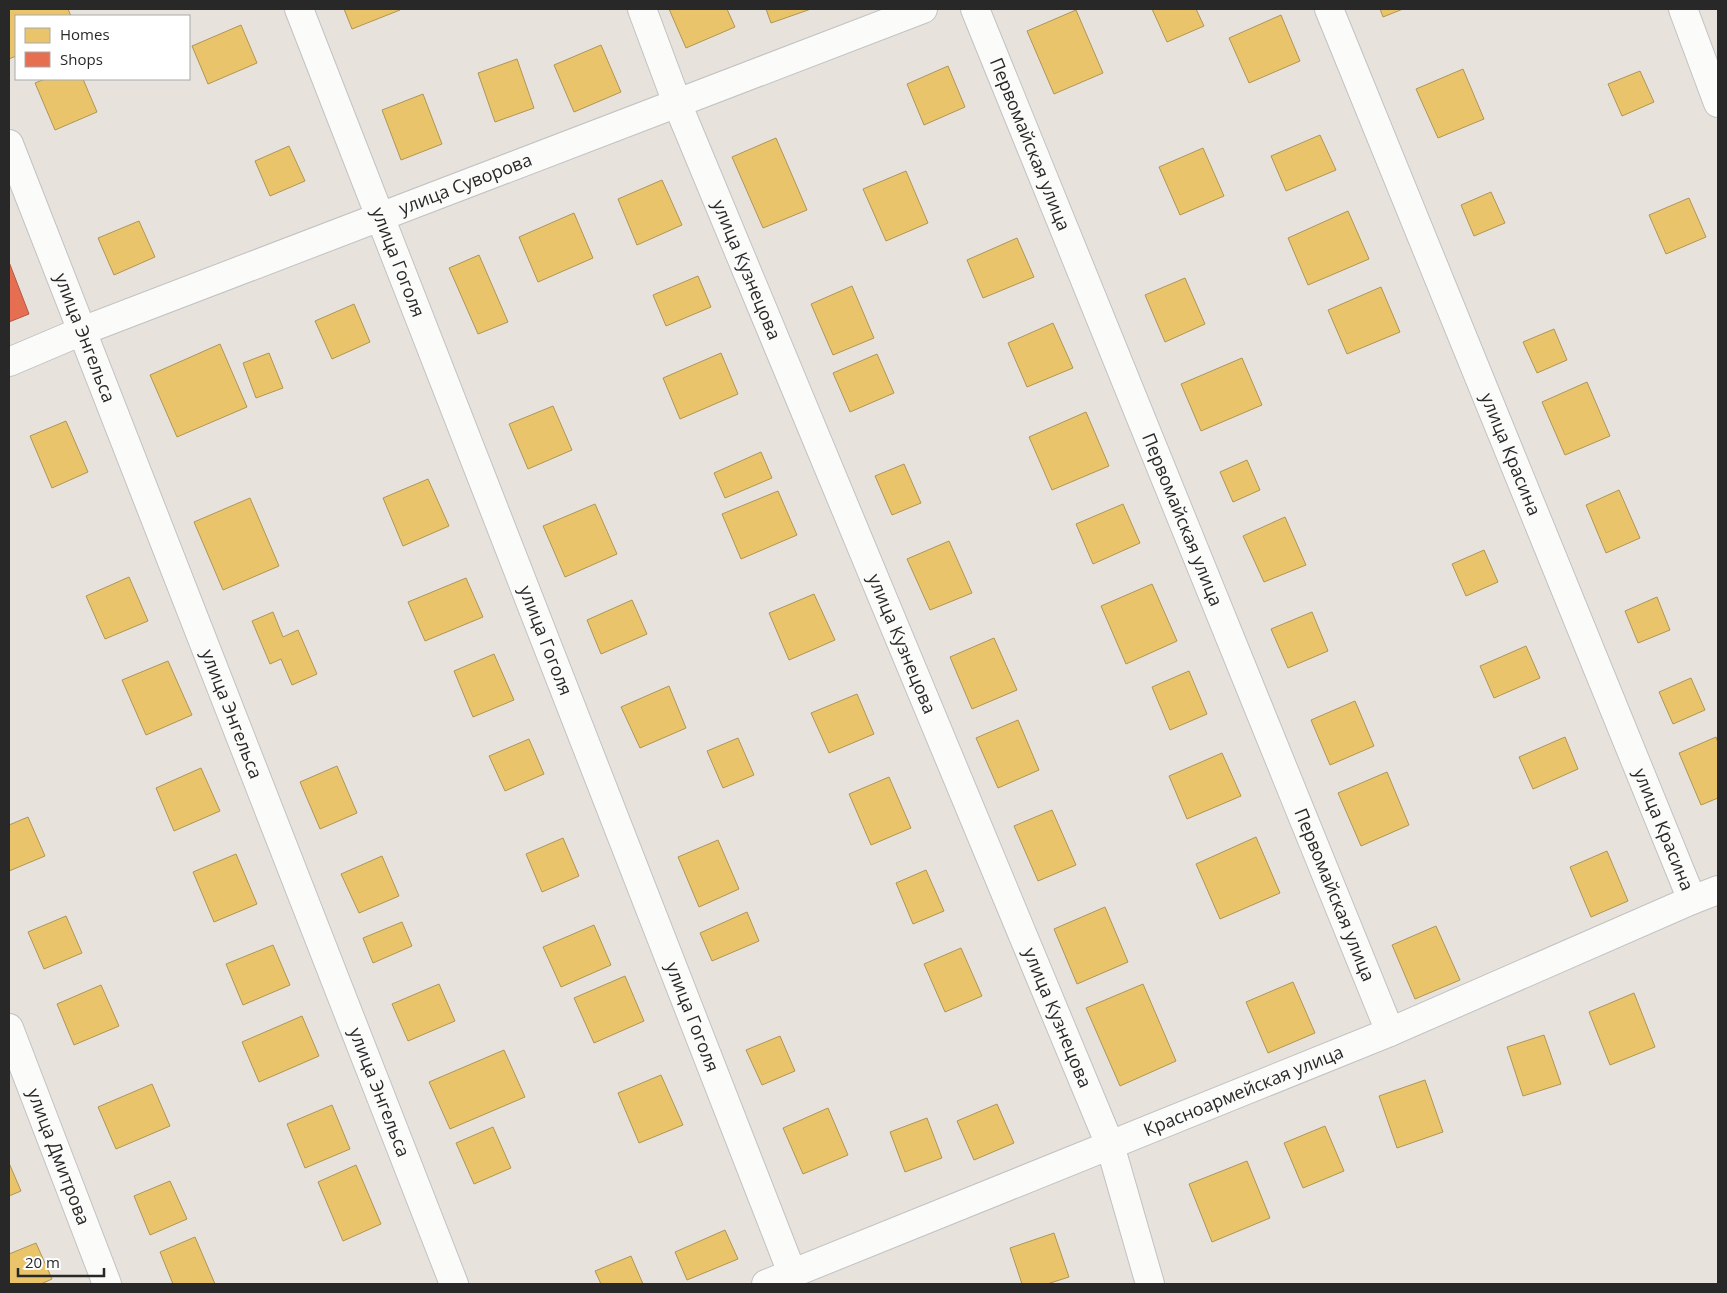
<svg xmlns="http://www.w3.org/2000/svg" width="1727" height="1293" font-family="'Open Sans',sans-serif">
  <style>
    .homes { fill: #e9c46a; stroke: #af9556 }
    .shops { fill: #e76f51; stroke: #ae5a45 }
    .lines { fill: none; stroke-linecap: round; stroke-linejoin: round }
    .minor-casing { stroke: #c3c2c3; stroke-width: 30 }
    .minor { stroke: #fbfbfa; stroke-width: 28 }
    .labels { text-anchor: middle; stroke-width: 5; stroke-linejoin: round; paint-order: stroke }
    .street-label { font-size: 18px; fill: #282828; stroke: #fff }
  </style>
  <rect width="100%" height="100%" fill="#e7e2dc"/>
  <path class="homes" d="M 9,9 L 68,9 L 71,16 L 16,16 L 16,56 L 9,59 Z
    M 344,9 L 400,9 L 400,10 L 352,29 Z
    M 669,9 L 727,9 L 735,27 L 686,48 Z
    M 766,9 L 811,9 L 771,23 Z
    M 1152,9 L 1196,9 L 1204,26 L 1167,42 Z
    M 1380,9 L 1403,9 L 1383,17 Z
    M 1076,10 L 1103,73 L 1054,94 L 1027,31 Z
    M 1281,15 L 1300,61 L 1249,83 L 1229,38 Z
    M 241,25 L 257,63 L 208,84 L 192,46 Z
    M 601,45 L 621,92 L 574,112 L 554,65 Z
    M 517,59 L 534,108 L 495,122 L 478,73 Z
    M 948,66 L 965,107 L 924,125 L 907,84 Z
    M 1463,69 L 1484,119 L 1438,138 L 1416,89 Z
    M 1640,71 L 1654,102 L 1622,116 L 1608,84 Z
    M 45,79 L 83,79 L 97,112 L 55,130 L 35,83 Z
    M 423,94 L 442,144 L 401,160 L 382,110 Z
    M 1320,135 L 1336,170 L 1286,191 L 1271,156 Z
    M 776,138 L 807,210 L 763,228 L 732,157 Z
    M 289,146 L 305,181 L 270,196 L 255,161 Z
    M 1203,148 L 1224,196 L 1180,215 L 1159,167 Z
    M 906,171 L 928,223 L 886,241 L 863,189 Z
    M 662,180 L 682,225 L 637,245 L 618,199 Z
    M 1491,192 L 1505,223 L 1474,236 L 1461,205 Z
    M 1689,198 L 1706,237 L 1666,254 L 1649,215 Z
    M 1348,211 L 1369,259 L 1308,285 L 1288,238 Z
    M 574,213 L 593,258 L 538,282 L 519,237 Z
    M 139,221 L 155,257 L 114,275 L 98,238 Z
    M 1017,238 L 1034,277 L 983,298 L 967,260 Z
    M 479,255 L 508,322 L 478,334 L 449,268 Z
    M 698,276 L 711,307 L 666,326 L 653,295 Z
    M 1185,278 L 1205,324 L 1165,342 L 1145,295 Z
    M 852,286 L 874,338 L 833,355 L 811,304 Z
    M 1381,287 L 1400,332 L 1347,354 L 1328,310 Z
    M 354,304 L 370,342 L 332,359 L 315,321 Z
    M 1053,323 L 1073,368 L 1027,387 L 1008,343 Z
    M 1554,329 L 1567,360 L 1537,373 L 1523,342 Z
    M 220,344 L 247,407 L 177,437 L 150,375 Z
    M 269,353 L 283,388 L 256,398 L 243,363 Z
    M 721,353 L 738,394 L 680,419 L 663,378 Z
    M 877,354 L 894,393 L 850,412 L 833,373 Z
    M 1242,358 L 1262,405 L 1201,431 L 1181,384 Z
    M 1587,382 L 1610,436 L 1565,455 L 1542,402 Z
    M 553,406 L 572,450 L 528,469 L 509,424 Z
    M 1086,412 L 1109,466 L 1052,490 L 1029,437 Z
    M 66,421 L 88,472 L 52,488 L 30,436 Z
    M 761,452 L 772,478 L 725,498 L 714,473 Z
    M 1247,460 L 1260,490 L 1233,502 L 1220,472 Z
    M 904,464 L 921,503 L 892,515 L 875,476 Z
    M 428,479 L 449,526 L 403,546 L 383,498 Z
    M 1619,490 L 1640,538 L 1606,553 L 1586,505 Z
    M 778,491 L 797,535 L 741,559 L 722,514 Z
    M 250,498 L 279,566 L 223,590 L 194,522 Z
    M 595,504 L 617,554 L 565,577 L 543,526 Z
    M 1123,504 L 1140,543 L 1093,564 L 1076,524 Z
    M 1285,517 L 1306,565 L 1264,582 L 1243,536 Z
    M 949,541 L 972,593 L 930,610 L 907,559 Z
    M 1484,550 L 1498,582 L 1466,596 L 1452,564 Z
    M 129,577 L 148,621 L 105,639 L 86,596 Z
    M 466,578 L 483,617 L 425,641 L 408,602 Z
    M 1152,584 L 1177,641 L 1126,664 L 1101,606 Z
    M 814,594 L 835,640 L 789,660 L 769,613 Z
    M 1657,597 L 1670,630 L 1638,643 L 1625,611 Z
    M 632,600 L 647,634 L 601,654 L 587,620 Z
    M 273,612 L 283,637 L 298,630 L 317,674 L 292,685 L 281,659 L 270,664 L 252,621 Z
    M 1312,612 L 1328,651 L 1288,668 L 1271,629 Z
    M 994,638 L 1017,690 L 972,709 L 950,657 Z
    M 1526,646 L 1540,678 L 1494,698 L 1480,666 Z
    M 494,654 L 514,700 L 473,717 L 454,671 Z
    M 168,661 L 192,715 L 146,735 L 122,680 Z
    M 1189,671 L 1207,714 L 1170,730 L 1152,687 Z
    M 1691,678 L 1705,710 L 1673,724 L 1659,692 Z
    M 669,686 L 686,728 L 640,748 L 621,707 Z
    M 857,694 L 874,734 L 829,753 L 811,713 Z
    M 1355,701 L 1374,746 L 1330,765 L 1311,720 Z
    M 1018,720 L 1039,770 L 998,788 L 976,738 Z
    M 1565,737 L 1578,769 L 1533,789 L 1519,757 Z
    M 1716,737 L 1718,743 L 1718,798 L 1701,805 L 1679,753 Z
    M 738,738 L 754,775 L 723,788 L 707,751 Z
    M 529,739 L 544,774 L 505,791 L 489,756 Z
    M 1222,753 L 1241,796 L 1187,819 L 1169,776 Z
    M 337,766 L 357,813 L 320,829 L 300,782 Z
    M 201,768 L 220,811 L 174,831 L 156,788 Z
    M 1387,772 L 1409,825 L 1361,846 L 1338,793 Z
    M 889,777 L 911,828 L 871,845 L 849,794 Z
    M 1052,810 L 1076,865 L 1038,881 L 1014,826 Z
    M 28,817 L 45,856 L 9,871 L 9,825 Z
    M 1256,837 L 1280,893 L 1220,919 L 1196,864 Z
    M 563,838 L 579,876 L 542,892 L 526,854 Z
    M 718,840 L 739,889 L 699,907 L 678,857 Z
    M 1607,851 L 1628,901 L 1591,917 L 1570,867 Z
    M 236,854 L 257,904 L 214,922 L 193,872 Z
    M 382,856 L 399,896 L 359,913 L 341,874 Z
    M 926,870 L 944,911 L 913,924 L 896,883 Z
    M 1105,907 L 1128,962 L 1077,984 L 1054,929 Z
    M 747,912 L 759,941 L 712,961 L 700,933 Z
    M 66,916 L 82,953 L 44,969 L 28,932 Z
    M 402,922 L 412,946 L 373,963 L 363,938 Z
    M 594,925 L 611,965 L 561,987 L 543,947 Z
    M 1436,926 L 1460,980 L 1415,999 L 1392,945 Z
    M 273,945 L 290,985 L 243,1005 L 226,964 Z
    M 961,948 L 982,996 L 945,1012 L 924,964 Z
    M 625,976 L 644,1021 L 594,1043 L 574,998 Z
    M 1293,982 L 1315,1033 L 1268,1053 L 1246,1002 Z
    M 439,984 L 455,1021 L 408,1041 L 392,1004 Z
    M 1143,984 L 1176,1061 L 1120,1086 L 1086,1008 Z
    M 101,985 L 119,1026 L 74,1045 L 57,1004 Z
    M 1634,993 L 1655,1047 L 1610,1065 L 1589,1012 Z
    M 302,1016 L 319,1056 L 259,1082 L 242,1042 Z
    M 1544,1035 L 1561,1084 L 1523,1096 L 1507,1047 Z
    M 780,1036 L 795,1071 L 762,1085 L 746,1050 Z
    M 504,1050 L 525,1097 L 450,1129 L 429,1082 Z
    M 661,1075 L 683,1125 L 639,1143 L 618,1093 Z
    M 1425,1080 L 1443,1132 L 1397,1148 L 1379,1096 Z
    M 152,1084 L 170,1126 L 116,1149 L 98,1107 Z
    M 997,1104 L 1014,1143 L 974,1160 L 957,1121 Z
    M 332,1105 L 350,1149 L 305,1168 L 287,1124 Z
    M 828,1108 L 848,1155 L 803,1174 L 783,1128 Z
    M 927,1118 L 942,1158 L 905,1172 L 890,1132 Z
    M 1325,1126 L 1344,1171 L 1303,1188 L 1284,1143 Z
    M 493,1127 L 511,1168 L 474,1184 L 456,1143 Z
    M 1247,1161 L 1270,1218 L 1212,1242 L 1189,1184 Z
    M 9,1163 L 21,1191 L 9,1196 Z
    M 356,1165 L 381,1224 L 343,1241 L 318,1182 Z
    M 170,1181 L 187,1219 L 150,1235 L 134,1196 Z
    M 725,1230 L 738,1259 L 687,1280 L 675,1252 Z
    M 1054,1233 L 1069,1277 L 1047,1284 L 1022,1284 L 1010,1248 Z
    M 195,1237 L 215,1284 L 173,1284 L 160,1252 Z
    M 36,1243 L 52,1279 L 41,1284 L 9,1284 L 9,1254 Z
    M 631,1256 L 643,1284 L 601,1284 L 595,1271 Z"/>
  <path class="shops" d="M 9,262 L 29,314 L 9,322 Z"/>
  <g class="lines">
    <g class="minor-casing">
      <g id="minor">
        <path id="s1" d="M 299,9 L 792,1273"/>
        <path id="s2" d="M 642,9 L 677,103 L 1110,1145 L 1150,1284"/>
        <path id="s3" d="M 975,9 L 1390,1032"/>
        <path id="s4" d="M 1329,9 L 1692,900"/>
        <path d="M 1683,9 L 1718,103"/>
        <path id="s5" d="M 9,144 L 454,1284"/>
        <path id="s6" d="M 9,362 L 82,331 L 923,9"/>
        <path id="s7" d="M 9,1028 L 107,1284"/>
        <path id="s8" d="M 766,1284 L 1390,1032 L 1692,900 L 1718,890"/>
      </g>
    </g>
    <use href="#minor" class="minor"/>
  </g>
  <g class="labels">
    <g class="street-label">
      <text dy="6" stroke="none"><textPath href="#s3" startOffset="146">Первомайская улица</textPath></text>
      <text dy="6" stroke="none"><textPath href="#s6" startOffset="490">улица Суворова</textPath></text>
      <text dy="6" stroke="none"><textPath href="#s1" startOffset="272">улица Гоголя</textPath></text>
      <text dy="6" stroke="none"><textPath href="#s2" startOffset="281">улица Кузнецова</textPath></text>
      <text dy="6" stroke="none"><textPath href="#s5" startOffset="208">улица Энгельса</textPath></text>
      <text dy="6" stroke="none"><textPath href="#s4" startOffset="481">улица Красина</textPath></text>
      <text dy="6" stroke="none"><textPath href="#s3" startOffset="551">Первомайская улица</textPath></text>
      <text dy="6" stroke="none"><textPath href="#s1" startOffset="678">улица Гоголя</textPath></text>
      <text dy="6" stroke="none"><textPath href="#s2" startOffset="686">улица Кузнецова</textPath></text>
      <text dy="6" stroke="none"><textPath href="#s5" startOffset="612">улица Энгельса</textPath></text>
      <text dy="6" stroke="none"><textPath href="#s4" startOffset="886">улица Красина</textPath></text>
      <text dy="6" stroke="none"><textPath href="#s3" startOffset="956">Первомайская улица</textPath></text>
      <text dy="6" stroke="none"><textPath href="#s1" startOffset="1082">улица Гоголя</textPath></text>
      <text dy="6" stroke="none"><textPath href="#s2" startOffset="1091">улица Кузнецова</textPath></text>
      <text dy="6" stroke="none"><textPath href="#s5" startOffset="1018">улица Энгельса</textPath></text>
      <text dy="6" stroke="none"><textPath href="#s8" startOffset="515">Красноармейская улица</textPath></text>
      <text dy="6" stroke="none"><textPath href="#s7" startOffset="138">улица Дмитрова</textPath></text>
    </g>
  </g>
  <rect width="1727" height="1293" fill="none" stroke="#282828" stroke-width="20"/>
  <rect x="15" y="15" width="175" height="65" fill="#ffffff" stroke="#a9a9a9"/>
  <rect x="25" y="28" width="25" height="15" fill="#e9c46a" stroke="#a9a9a9"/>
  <text x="60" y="40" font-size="15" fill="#282828">Homes</text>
  <rect x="25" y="52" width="25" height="15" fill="#e76f51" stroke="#a9a9a9"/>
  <text x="60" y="65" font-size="15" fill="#282828">Shops</text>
  <path d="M18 1268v8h86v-8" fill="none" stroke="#282828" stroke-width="2.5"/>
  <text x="25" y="1268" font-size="15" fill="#282828" stroke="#ffffff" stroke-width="4" paint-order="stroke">20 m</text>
</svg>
